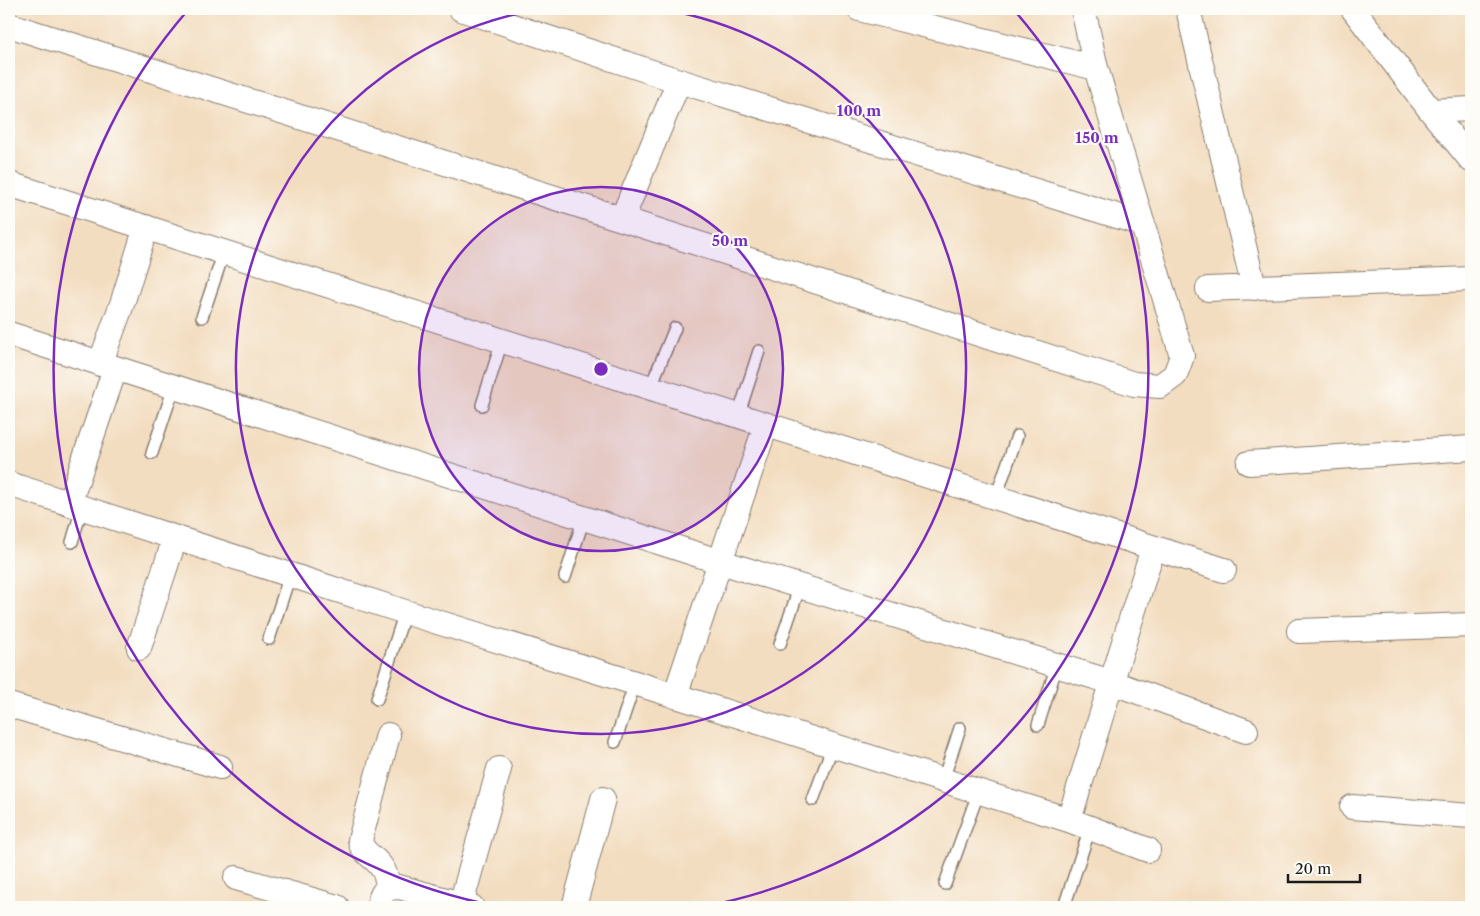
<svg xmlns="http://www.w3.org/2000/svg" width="1480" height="916" font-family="'Libre Caslon Text',serif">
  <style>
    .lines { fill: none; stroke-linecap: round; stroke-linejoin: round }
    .service-casing { stroke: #887c6e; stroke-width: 14 }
    .minor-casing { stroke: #887c6e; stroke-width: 26 }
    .service { stroke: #fff; stroke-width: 11 }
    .minor { stroke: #fff; stroke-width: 24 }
    .ring { fill: none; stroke: #7b2cbf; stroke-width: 2.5 }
    .centre { fill: #7b2cbf; stroke: #fdfcf7; stroke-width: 2.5 }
    .ring-label { font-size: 15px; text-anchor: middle; font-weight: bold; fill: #7b2cbf; stroke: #fdfcf7; stroke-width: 4.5; stroke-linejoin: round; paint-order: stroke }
  </style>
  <rect width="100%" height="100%" fill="#fdfcf7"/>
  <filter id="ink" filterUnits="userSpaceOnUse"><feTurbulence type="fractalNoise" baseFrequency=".02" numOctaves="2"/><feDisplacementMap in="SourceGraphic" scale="10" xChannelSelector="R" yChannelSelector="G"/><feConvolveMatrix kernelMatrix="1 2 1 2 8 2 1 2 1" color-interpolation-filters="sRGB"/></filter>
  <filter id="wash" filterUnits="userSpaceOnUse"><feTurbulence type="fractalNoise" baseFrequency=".0096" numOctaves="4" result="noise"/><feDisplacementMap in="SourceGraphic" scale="20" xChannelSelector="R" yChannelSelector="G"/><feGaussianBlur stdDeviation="1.12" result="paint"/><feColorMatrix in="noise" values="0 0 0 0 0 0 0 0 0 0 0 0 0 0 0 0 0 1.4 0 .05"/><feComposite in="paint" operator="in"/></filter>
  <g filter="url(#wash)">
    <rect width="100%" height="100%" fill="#f3ddc0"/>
  </g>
  <g filter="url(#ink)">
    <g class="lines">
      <g class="service-casing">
        <path id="service" d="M 202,317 L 224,252
          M 650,388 L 675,328
          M 482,405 L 502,341
          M 738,416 L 759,351
          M 152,453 L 174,387
          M 996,497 L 1017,436
          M 72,542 L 82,508
          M 565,577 L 584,518
          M 269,639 L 290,575
          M 780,644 L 800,586
          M 377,699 L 405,612
          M 1038,725 L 1057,665
          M 615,742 L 635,683
          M 943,780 L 960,728
          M 813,800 L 833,745
          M 945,884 L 979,791
          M 1064,907 L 1090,828"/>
      </g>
      <g class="minor-casing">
        <path id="minor" d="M 461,9 L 679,81 L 1143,224
          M 1083,9 L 1096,68
          M 1188,9 L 1254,288
          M 1353,9 L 1431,111 L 1471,160
          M 9,25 L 622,219 L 1134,384 L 1160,386 L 1175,375 L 1182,356 L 1096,68 L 859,9
          M 1431,111 L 1471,109
          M 9,184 L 1224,570
          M 622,219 L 679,81
          M 1208,289 L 1471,279
          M 9,334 L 721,562 L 1111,682 L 1246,731
          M 100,364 L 122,304 L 146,227
          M 1249,463 L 1471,448
          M 9,484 L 405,612 L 635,683 L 1069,820 L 1148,850
          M 69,504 L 115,369
          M 1299,631 L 1471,625
          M 139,648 L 175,538
          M 675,696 L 766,425
          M 9,705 L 220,767
          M 388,735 L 360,840 C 362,854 375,856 382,868 C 386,873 387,881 389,887
          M 1352,807 L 1471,816
          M 1069,820 L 1153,548
          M 236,878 L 337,907
          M 461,904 L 499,769
          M 378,907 C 382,893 382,888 399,887 L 472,907
          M 574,907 L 603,799"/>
      </g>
      <use href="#service" class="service"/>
      <use href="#minor" class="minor"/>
    </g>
  </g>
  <circle cx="601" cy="369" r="182" fill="#7b2cbf" fill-opacity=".12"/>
  <g class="ring">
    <circle cx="601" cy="369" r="182"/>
    <path d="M661 9A365 365 0 1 1 541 9"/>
    <path d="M501 907A547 547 0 0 1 188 10M1014 10A547 547 0 0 1 701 907"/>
  </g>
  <circle cx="601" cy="369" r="8" class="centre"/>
  <g class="ring-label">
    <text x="859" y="116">100 m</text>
    <text x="1097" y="143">150 m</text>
    <text x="730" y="246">50 m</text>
  </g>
  <rect width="1480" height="916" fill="none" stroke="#fdfcf7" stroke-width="30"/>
  <path d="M1288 874v8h72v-8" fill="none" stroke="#1c1c1c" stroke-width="2.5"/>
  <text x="1295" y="874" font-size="15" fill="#1c1c1c" stroke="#fdfcf7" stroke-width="4" paint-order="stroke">20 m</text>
</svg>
